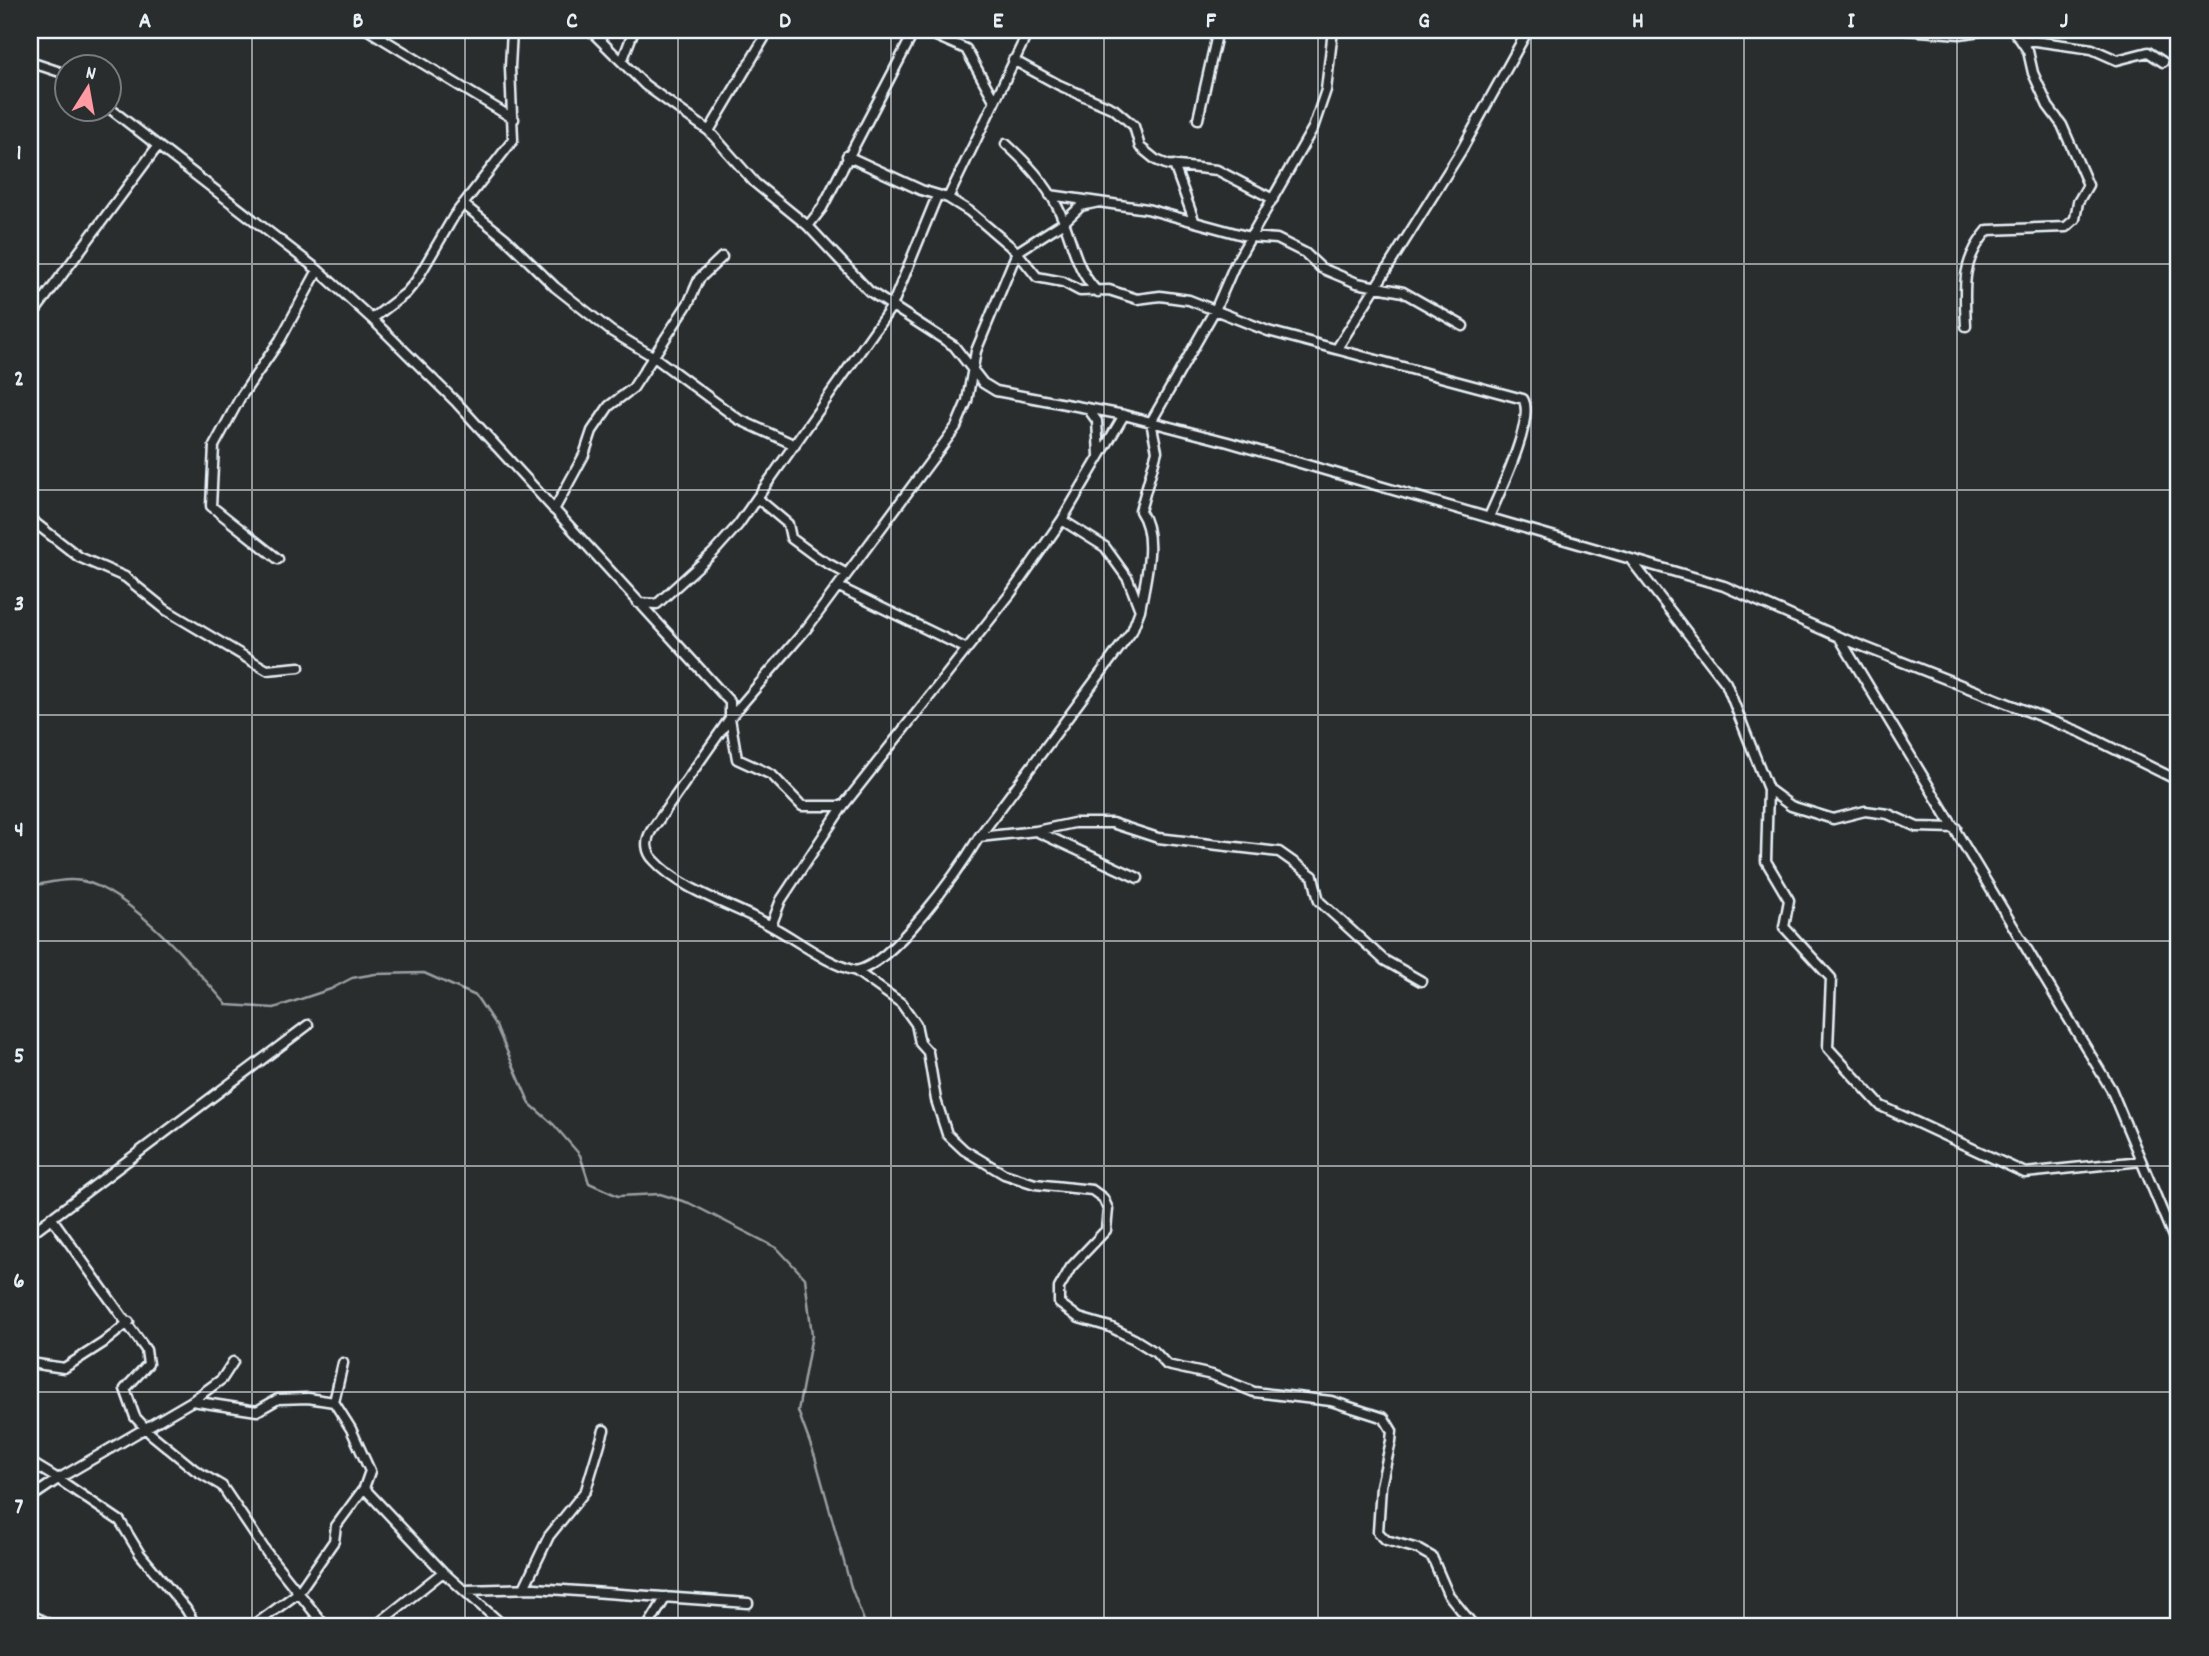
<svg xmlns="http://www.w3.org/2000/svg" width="2209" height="1656" font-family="Dekko,sans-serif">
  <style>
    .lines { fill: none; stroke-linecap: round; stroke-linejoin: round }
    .stream { stroke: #989fa3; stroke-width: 2.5 }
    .street-casing { stroke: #e8f1f8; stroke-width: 13 }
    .street { stroke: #2a2d2e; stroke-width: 8 }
    .grid { fill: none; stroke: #e8f1f8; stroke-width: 2; stroke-opacity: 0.55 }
    .neatline { fill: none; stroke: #e8f1f8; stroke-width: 2.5 }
    .grid-label { font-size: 23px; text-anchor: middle; font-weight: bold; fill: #e8f1f8 }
  </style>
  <rect width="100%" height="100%" fill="#2a2d2e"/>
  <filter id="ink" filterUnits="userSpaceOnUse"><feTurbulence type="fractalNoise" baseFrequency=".0143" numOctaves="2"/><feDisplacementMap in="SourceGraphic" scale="14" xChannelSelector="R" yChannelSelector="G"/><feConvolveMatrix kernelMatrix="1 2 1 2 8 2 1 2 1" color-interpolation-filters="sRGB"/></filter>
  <g filter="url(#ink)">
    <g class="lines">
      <path class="stream" d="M 30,886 C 44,884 59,879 73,880 C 121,880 196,969 227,1005 L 274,1008 L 331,989 L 352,978 L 375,974 L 424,973 L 476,996 L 496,1026 L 530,1104 L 554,1125 L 580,1155 L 589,1183 L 618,1196 L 660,1194 L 689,1203 L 777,1248 L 805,1278 L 812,1335 L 798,1411 L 815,1457 L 851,1587 L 866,1626"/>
      <g class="street-casing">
        <path id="street" d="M 368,30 L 514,119
          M 590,30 L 645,85 L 709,131 L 755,183 L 808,226 L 869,291 L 954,346 L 983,383 L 996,391 L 1124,415 L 1228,442 L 1724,586 L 1839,637 L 2080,732 L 2179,781
          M 922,30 L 966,49 L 994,100
          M 1906,30 L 1960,34 L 1986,30
          M 2013,30 L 2020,39 L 2092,49 L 2117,60 L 2148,52 L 2163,62
          M 623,59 L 634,30
          M 1013,60 L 1059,85 L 1114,109 L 1134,126 L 1140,147 L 1156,160 L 1168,165 L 1217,170 L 1273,199
          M 30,62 L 66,74
          M 108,107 L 318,270 L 372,319 L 457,403 L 730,702 L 730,718 L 737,759 L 772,775 L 802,806 L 843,806
          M 1198,119 L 1218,30
          M 709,131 L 769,30
          M 1006,144 C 1027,163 1045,182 1058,208 C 1072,236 1075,271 1098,292
          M 847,156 L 921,190 L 948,198 L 969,211 L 1017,252 L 1037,277 L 1063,282 L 1080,291 L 1109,290 L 1137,299 L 1160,296 L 1189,300 L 1268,331 L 1523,399 C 1536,418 1498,496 1489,517
          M 1174,165 L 1194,220
          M 1050,195 L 1147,209 L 1250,237 L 1277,239 L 1305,253 L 1321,268 L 1357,283 L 1403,292 L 1463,326
          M 948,198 L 1029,30
          M 1099,202 L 1081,206 L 1064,222 L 1017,252 L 976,351 L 967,401 L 956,427 L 807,628 L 730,718 L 651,831 C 645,841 646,852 654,860 C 683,892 734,905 771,926 C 799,941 825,963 856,971 C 893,964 959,870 979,837 L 1036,831 L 1138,878
          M 463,204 L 505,238 L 555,287 L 611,331 L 654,357 L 738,419 L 795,445
          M 808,226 L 822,208 L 915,30
          M 30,318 L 157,147
          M 372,319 L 406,293 L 416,281 L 454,216 L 513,140 L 510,67 L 512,30
          M 1966,326 C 1964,287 1961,261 1988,230 L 2066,227 L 2075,219 L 2078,202 L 2088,185 L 2062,125 L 2048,106 L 2033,73 L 2028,51 L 2020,39
          M 1338,347 L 1461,151 L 1528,30
          M 1089,410 L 1097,421 L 1099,455
          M 757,498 L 788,524 L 791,538 L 818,558 L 847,574
          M 554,510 L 584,455 L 592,431 L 609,406 L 633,388 L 689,302 L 699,279 L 722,257
          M 30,519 L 79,557 L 125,577 L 166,610 L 267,670 L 299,667
          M 278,559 L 211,506 L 214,446 L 240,398 L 280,340 L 318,270
          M 1631,560 L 1726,683 L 1768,789 L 1791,806 L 1833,819 L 1865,811 L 1888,814 L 1917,827 L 1956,828
          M 839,587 L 967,649
          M 638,603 L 657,604 L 713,553 L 738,525 L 892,306 L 937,196
          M 1140,610 C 1145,581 1158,537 1140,511 L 1157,451 L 1151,422 L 1216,308 L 1235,264 L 1313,128 L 1326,90 L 1333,30
          M 1839,637 L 2111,1089 L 2179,1251
          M 1768,789 L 1766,861 L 1789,900 L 1784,927 L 1831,978 L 1828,1048 L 1881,1106 L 2025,1173 L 2141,1161
          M 1036,831 L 1074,823 L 1112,823 L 1158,838 L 1279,852 L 1313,876 L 1319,901 L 1384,960 L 1421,981
          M 979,837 L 1132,631 L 1140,610 L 1128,579 L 1105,547 L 1062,520
          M 771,926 L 781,900 L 843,806 L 1011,593 L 1062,520 L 1124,415
          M 856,971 L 901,1003 L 916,1024 L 920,1043 L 928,1052 L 936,1100 L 947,1134 L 964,1150 L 1004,1174 L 1035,1184 L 1092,1190 L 1103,1198 L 1108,1209 L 1106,1230 L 1071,1267 L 1059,1288 L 1059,1303 L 1079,1318 L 1110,1327 L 1134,1339 L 1155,1352 L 1167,1365 L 1212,1375 L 1254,1392 L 1331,1401 L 1384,1418 L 1392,1431 L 1391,1441 L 1381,1486 L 1378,1532 L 1386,1540 L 1418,1549 L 1432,1557 L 1448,1594 L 1474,1626
          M 51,1217 L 146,1350 L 148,1364 L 125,1389 L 135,1417 L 151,1434 L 195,1470 L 222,1486 L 267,1553 L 325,1626
          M 30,1234 L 308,1025
          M 30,1363 L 64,1368 L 103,1343 L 129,1322
          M 343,1363 L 334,1402 L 351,1429 L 370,1471 L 364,1488 L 443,1572 L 504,1626
          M 192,1401 L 222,1379 L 233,1362
          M 30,1462 L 58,1479 L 192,1401 L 257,1411 L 278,1399 L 308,1398 L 334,1402
          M 30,1498 L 58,1479 L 120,1521 L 140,1554 L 186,1609 L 196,1626
          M 524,1588 L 549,1536 L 586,1490 L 604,1430
          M 465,1590 L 535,1588 L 748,1603
          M 30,1614 L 52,1626
          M 253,1626 L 298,1593 L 334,1541 L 336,1526 L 364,1488
          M 375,1626 L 443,1572
          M 648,1626 L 666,1597"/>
      </g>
      <use href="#street" class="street"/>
    </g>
  </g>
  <path class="grid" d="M 252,30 L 252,1626M 465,30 L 465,1626M 678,30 L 678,1626M 891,30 L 891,1626M 1104,30 L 1104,1626M 1318,30 L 1318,1626M 1531,30 L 1531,1626M 1744,30 L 1744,1626M 1957,30 L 1957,1626M 30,264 L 2179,264M 30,490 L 2179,490M 30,715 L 2179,715M 30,941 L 2179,941M 30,1166 L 2179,1166M 30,1392 L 2179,1392"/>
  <rect width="2209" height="1656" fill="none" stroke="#2a2d2e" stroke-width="77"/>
  <g transform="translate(88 88) rotate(11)"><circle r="33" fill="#2a2d2e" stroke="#767b7f" stroke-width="2"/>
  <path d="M0-5L12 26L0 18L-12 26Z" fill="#ff9aa2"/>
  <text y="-10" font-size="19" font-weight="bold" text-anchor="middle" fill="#e8f1f8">N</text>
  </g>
  <rect x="38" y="38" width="2132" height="1580" class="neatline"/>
  <g class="grid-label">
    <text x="145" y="27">A</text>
    <text x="358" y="27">B</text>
    <text x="572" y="27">C</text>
    <text x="785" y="27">D</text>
    <text x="998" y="27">E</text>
    <text x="1211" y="27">F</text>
    <text x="1424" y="27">G</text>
    <text x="1638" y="27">H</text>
    <text x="1851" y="27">I</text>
    <text x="2064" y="27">J</text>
    <text x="19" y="159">1</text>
    <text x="19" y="385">2</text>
    <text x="19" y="610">3</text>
    <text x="19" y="836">4</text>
    <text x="19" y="1062">5</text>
    <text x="19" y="1287">6</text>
    <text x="19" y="1513">7</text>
  </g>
</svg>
